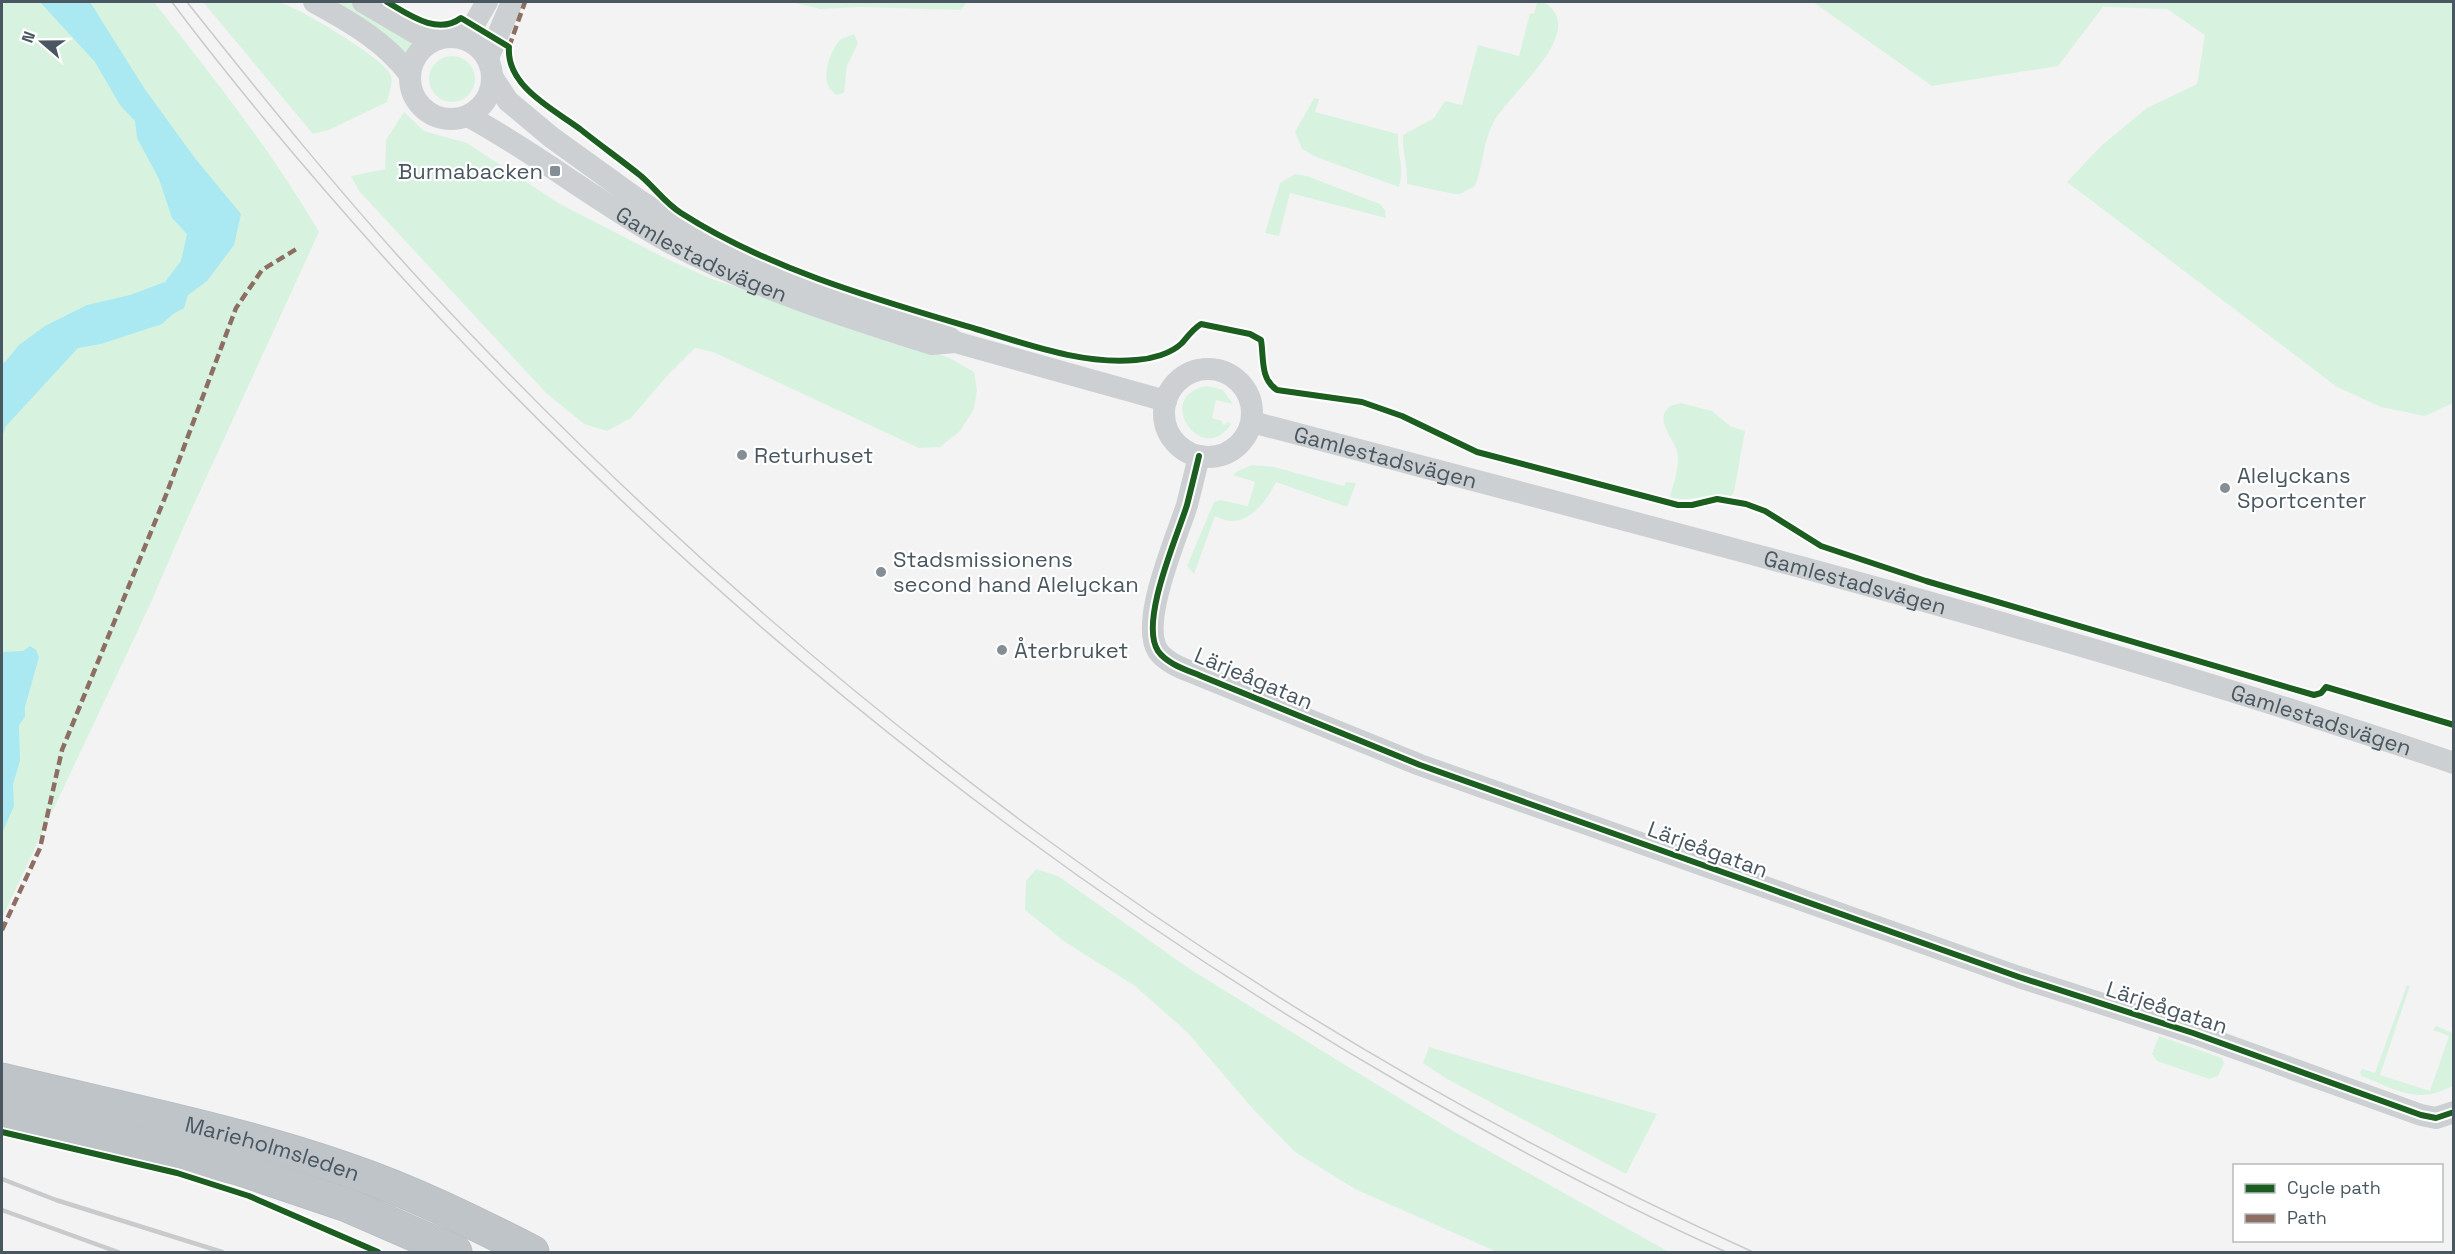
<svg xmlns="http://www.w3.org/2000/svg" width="2455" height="1254" font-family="'Space Grotesk',sans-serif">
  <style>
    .green { fill: #d7f3e0 }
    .water { fill: #aae8f2 }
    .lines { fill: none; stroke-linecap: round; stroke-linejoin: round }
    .highway-casing { stroke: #b8bec3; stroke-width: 35 }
    .minor { stroke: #cdd0d2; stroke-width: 22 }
    .highway { stroke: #bec4c8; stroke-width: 33 }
    .tram { stroke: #c8cacc; stroke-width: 1.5 }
    .rail { stroke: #c8cacc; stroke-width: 4.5 }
    .quiet { stroke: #8d6e63; stroke-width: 4.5; stroke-dasharray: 9 4.5; stroke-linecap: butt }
    .cycleway-casing { stroke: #fff; stroke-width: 10 }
    .cycleway { stroke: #1b5e20; stroke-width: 6 }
    .poi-dot { fill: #858e94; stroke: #fff; stroke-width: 2 }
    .labels { text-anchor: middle; stroke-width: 4.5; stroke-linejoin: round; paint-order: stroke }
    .poi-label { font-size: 22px; fill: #495761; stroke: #fff; text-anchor: start }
    .street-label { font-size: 22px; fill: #495761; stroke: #fff }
  </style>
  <rect width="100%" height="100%" fill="#f4f3f3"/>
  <path class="green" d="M 2,2 L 154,2 C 212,76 272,151 319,232 L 184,526 L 148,609 L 2,918 Z
    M 203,2 C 223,1 259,0 277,2 C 296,5 379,56 389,72 C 395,81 389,93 387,102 L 329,130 L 313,134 Z
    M 329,2 L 352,2 L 417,43 L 407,56 Z
    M 791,2 L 967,2 L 961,10 L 860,7 L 820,9 Z
    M 1537,2 C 1545,2 1549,5 1553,10 C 1578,41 1506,97 1493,123 C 1483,143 1483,166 1475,186 L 1460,194 L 1454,194 L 1407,184 C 1408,167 1402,152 1403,135 L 1434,118 L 1445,101 L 1462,105 L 1478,45 L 1519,56 L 1530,13 L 1534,14 Z
    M 1813,2 L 2453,2 L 2453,403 L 2425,416 L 2381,407 L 2337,387 L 2067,182 L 2102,145 L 2147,108 L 2197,84 L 2205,35 L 2167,9 L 2103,7 L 2058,66 L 1932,86 Z
    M 854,34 L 858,43 L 847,66 L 844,93 L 837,95 C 817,85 829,51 841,39 Z
    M429 79a23 23 0 1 1 46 0a23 23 0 1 1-46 0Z
    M 1314,98 L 1319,99 L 1315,112 L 1398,134 C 1397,156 1405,165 1399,187 L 1316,157 L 1302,149 L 1295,132 Z
    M 404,112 L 424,131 L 467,143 L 560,204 L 669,260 L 712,279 L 950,358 L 974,372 L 977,390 L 974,409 L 960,431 L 940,447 L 919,448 L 713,352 L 695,348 L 666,377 L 631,418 L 607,431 L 584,424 L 546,393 L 359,191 L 351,176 L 385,169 L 386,140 Z
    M 1295,174 L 1307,176 L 1380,204 L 1385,210 L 1386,218 L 1290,193 L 1279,236 L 1265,233 L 1280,183 Z
    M 1207,386 L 1223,390 L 1233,404 L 1216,400 L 1212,418 L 1222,421 L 1222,424 L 1225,425 L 1227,422 L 1231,424 C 1202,469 1152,395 1207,386 Z
    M 1681,403 L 1712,411 L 1730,426 L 1745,431 L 1734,492 L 1731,496 C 1709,490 1694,504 1670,497 C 1673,485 1678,472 1678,459 C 1679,440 1651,423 1670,406 Z
    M 1252,465 L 1274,467 L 1344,486 L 1346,482 L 1356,483 L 1347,507 L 1276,482 C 1268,499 1251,523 1229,521 C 1225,520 1219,518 1215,516 L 1194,574 L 1187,566 L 1214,502 L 1220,500 L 1248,506 L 1255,482 L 1233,475 L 1238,471 Z
    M 1036,869 L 1058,876 L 1190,969 L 1324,1052 L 1450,1129 L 1669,1252 L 1497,1252 L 1355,1189 L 1295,1152 L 1253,1109 L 1188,1033 L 1135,986 L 1065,942 L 1025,910 L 1026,881 Z
    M 2407,985 L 2410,986 L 2380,1075 L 2430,1091 L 2449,1036 L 2433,1030 L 2436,1026 L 2453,1033 L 2454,1085 C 2418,1106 2396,1089 2361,1076 L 2360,1072 L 2362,1069 L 2375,1073 Z
    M 2159,1036 L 2222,1058 L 2224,1063 L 2218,1076 L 2209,1079 L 2157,1061 L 2152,1054 Z
    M 1429,1047 L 1657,1114 L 1626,1174 L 1447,1079 L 1423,1063 Z"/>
  <path class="water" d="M 40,2 L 90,2 L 144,88 L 194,157 L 241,214 L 234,245 L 207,281 L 188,295 L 184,308 L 173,314 L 162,324 L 101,344 L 78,348 L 6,426 L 2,437 L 2,363 L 5,362 L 19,345 L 45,326 L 87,305 L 130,295 L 165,282 L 181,261 L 187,234 L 172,218 L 159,179 L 137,138 L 135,121 L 120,105 L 95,62 Z
    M 30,646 L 36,650 L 39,657 L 25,707 L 25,717 L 19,725 L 20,761 L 13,784 L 14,806 L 2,833 L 2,652 L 23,651 Z"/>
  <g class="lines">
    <g class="highway-casing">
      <g id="highway">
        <path id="s3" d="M 2,1080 C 117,1108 232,1130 345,1169 C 410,1191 471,1221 532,1252"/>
        <path d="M 2,1111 L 238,1168 L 347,1205 L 455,1252"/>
      </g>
    </g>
    <g class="minor">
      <path d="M 314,2 C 349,21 386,42 410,75"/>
      <path d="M 363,2 L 414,32 L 433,40"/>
      <circle cx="451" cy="78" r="41"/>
      <path d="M 462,38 L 473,26 L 487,2"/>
      <path d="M 488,58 L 512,2"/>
      <path d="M 493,78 L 508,101 L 551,137 L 637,199 L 700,238 L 824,292 L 939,329 L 955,342"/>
      <path id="s1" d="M 468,116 C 538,154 600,204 669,242 C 752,287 843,316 932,344 L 955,342 L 1166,401"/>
      <circle cx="1208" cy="413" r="44"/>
      <path id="s2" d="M 1252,422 C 1654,528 2059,629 2454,763"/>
      <path d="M 1199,456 C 1195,473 1191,489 1187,505 C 1177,537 1139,622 1158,651 C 1167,664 1187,670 1201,676 L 1420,765 L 2019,977 L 2193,1033 L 2421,1115 L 2436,1118 L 2454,1112"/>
    </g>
    <use href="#highway" class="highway"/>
    <path class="tram" d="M 172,2 C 202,43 234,82 266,121 C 331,199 398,275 468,348 C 746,638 1063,889 1411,1089 C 1514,1148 1618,1204 1726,1252
      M 187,2 C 265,100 343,197 429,290 C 803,692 1252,1026 1753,1252"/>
    <path class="rail" d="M 2,1179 L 56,1200 L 222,1252
      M 2,1210 L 118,1252"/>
    <path class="quiet" d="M 509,47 L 525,2
      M 2,930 L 40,848 L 62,750 L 166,495 L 236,308 L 262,270 L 298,248"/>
    <g class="cycleway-casing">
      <path id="cycleway" d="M 387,2 C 408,14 437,36 461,18 L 509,47 C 506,86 553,109 580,129 C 600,145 621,160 641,176 C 655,188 665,203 681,213 C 768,269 878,300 976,329 C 1027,344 1082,365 1136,360 C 1151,359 1171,354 1182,343 C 1188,336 1193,329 1201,324 L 1250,334 L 1261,340 C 1264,358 1260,379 1277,390 L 1362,402 L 1402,416 L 1477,452 L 1678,505 L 1692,505 L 1717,499 L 1746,504 L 1765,511 L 1821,546 L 1926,581 L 2314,695 L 2321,693 L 2326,687 L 2454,725
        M 1199,456 C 1195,473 1191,489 1187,505 C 1177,537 1139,622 1158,651 C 1167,664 1187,670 1201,676 L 1420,765 L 2019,977 L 2193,1033 L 2421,1115 L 2436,1118 L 2454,1112
        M 2,1132 L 177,1173 L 249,1196 L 378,1252"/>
    </g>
    <use href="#cycleway" class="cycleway"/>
  </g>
  <g class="poi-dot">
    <rect x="549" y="165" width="12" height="12" rx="3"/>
    <circle cx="742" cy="455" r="6"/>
    <circle cx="2225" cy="488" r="6"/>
    <circle cx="881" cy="572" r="6"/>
    <circle cx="1002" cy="650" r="6"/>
  </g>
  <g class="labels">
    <g class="poi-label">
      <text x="543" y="179" text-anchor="end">Burmabacken</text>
      <text x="754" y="463">Returhuset</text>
      <text x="2237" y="483">Alelyckans<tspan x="2237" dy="25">Sportcenter</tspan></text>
      <text x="893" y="567">Stadsmissionens<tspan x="893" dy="25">second hand Alelyckan</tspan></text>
      <text x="1014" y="658">Återbruket</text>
    </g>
    <g class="street-label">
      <text dy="8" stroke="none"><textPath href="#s1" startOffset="272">Gamlestadsvägen</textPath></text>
      <text dy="8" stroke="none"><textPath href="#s2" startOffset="138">Gamlestadsvägen</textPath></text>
      <text dy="8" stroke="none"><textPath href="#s2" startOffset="624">Gamlestadsvägen</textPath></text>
      <text transform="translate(1254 678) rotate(23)" y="8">Lärjeågatan</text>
      <text dy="8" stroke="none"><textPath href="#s2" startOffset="1110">Gamlestadsvägen</textPath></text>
      <text transform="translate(1708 849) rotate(20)" y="8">Lärjeågatan</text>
      <text transform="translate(2167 1007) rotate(18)" y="8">Lärjeågatan</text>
      <text dy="8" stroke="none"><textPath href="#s3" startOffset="279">Marieholmsleden</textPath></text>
    </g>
  </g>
  <rect width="2455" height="1254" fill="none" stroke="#495761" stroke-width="6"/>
  <rect x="2233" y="1164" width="210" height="78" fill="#ffffff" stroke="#b6bcc0" stroke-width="1.5"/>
  <rect x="2245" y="1184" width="30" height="9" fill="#1b5e20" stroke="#b6bcc0" stroke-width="1.5"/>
  <text x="2287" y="1194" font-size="18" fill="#495761">Cycle path</text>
  <rect x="2245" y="1214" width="30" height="9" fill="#8d6e63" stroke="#b6bcc0" stroke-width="1.5"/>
  <text x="2287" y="1224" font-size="18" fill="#495761">Path</text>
  <g transform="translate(42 42) rotate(290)" stroke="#ffffff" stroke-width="4.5" paint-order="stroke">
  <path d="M0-4.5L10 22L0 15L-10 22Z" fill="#495761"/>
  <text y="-9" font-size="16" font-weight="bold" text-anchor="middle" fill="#495761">N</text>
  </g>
</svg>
